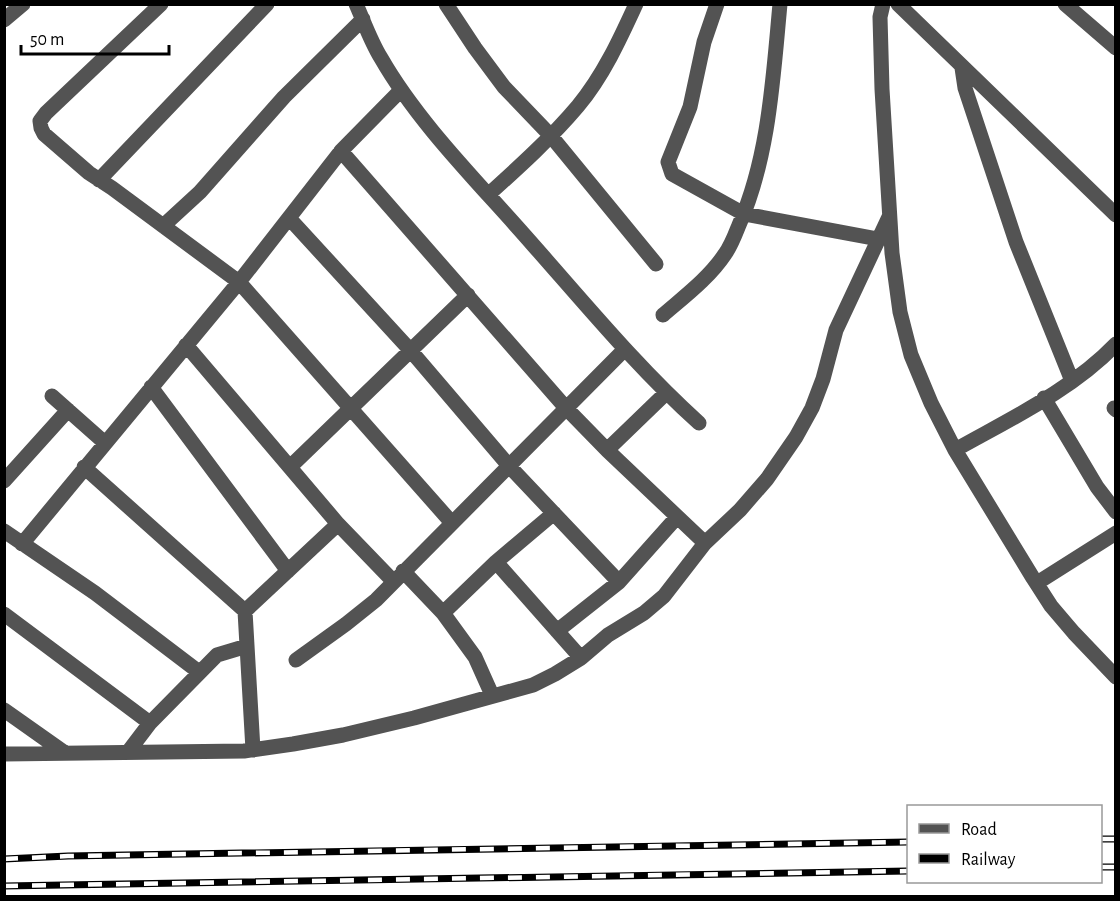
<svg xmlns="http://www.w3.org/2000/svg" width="1120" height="901" font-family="'Alegreya Sans',sans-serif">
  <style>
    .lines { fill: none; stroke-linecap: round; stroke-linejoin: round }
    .minor { stroke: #535353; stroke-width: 15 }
    .rail-casing { stroke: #000; stroke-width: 7 }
    .rail { stroke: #fff; stroke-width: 4.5; stroke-dasharray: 14; stroke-linecap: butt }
  </style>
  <rect width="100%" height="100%" fill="#fff"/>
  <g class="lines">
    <path class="minor" d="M 161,4 L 46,113 L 40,121 L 41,128 L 44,134 L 89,173 L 112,188 L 239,282 L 452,523
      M 356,4 C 364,22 371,42 381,58 C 420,126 483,187 534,246 C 587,306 639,369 699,423
      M 446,4 L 475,48 L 504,87 L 551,136 L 656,264
      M 717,4 L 704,42 L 690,107 L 668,162 L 672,174 L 744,214 L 878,239
      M 883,4 L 880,17 L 882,89 L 892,253 L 900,312 L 911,355 L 931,403 L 955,450 L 1033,578 L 1051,606 L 1074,633 L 1116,677
      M 898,4 L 1116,215
      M 1065,4 L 1116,48
      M 4,20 L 23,4
      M 962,68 L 965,88 L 1016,242 L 1072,381
      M 341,151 L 566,408 L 607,450 L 705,543
      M 99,180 L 267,4
      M 489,194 C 520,166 551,138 578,106 C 603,76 620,39 636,4
      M 289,218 L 411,351 L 509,466 L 619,582
      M 163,226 L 200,192 L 284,97 L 363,19
      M 663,315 C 685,296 709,278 725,254 C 731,246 735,235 739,225 C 769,157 773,78 780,4
      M 186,345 L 338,524 L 393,581
      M 151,387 L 288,571
      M 52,396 L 105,443
      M 1044,398 L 1097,487 L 1116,512
      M 1114,408 L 1116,410
      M 607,450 L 666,393
      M 955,450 C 1010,419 1072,390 1116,344
      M 291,466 L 468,295
      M 84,467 L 245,611 L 253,750
      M 4,481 L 68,410
      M 4,531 L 95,593 L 199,672
      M 22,544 L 239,282 L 341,151 L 401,90
      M 496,562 L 581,658
      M 403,571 L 443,613 L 475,657 L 492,695
      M 1037,583 L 1116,533
      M 245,611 L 338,524
      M 443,613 L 496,562 L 554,513
      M 4,614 L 150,723
      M 557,631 L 619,582 L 677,517
      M 296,660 L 346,624 L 376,600 L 625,349
      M 4,710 L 65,753
      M 128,752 L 150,723 L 217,655 L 247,646
      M 4,754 L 244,751 L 293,744 L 343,735 L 414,718 L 533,685 L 555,674 L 581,658 L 608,635 L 644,613 L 664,596 L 705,543 L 740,510 L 767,479 L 796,437 L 812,408 L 823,379 L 836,330 L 889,217"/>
    <g class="rail-casing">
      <path id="rail" d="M 1100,839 L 1116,839
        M 4,859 L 68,856 L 908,842
        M 1100,867 L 1116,867
        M 4,886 L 908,871"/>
    </g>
    <use href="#rail" class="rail"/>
  </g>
  <rect width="1120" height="901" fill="none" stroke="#000000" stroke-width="12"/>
  <rect x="907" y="805" width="195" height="78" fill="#ffffff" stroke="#999999" stroke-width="1.5"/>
  <rect x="919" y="824" width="30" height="9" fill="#535353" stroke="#999999" stroke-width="1.5"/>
  <text x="961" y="835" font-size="18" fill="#000000">Road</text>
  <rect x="919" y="854" width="30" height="9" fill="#000000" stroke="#999999" stroke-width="1.5"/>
  <text x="961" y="865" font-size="18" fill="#000000">Railway</text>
  <path d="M21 45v9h148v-9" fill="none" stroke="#000000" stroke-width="3"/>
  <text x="30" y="45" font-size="18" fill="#000000" stroke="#ffffff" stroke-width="4.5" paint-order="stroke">50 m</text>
</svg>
